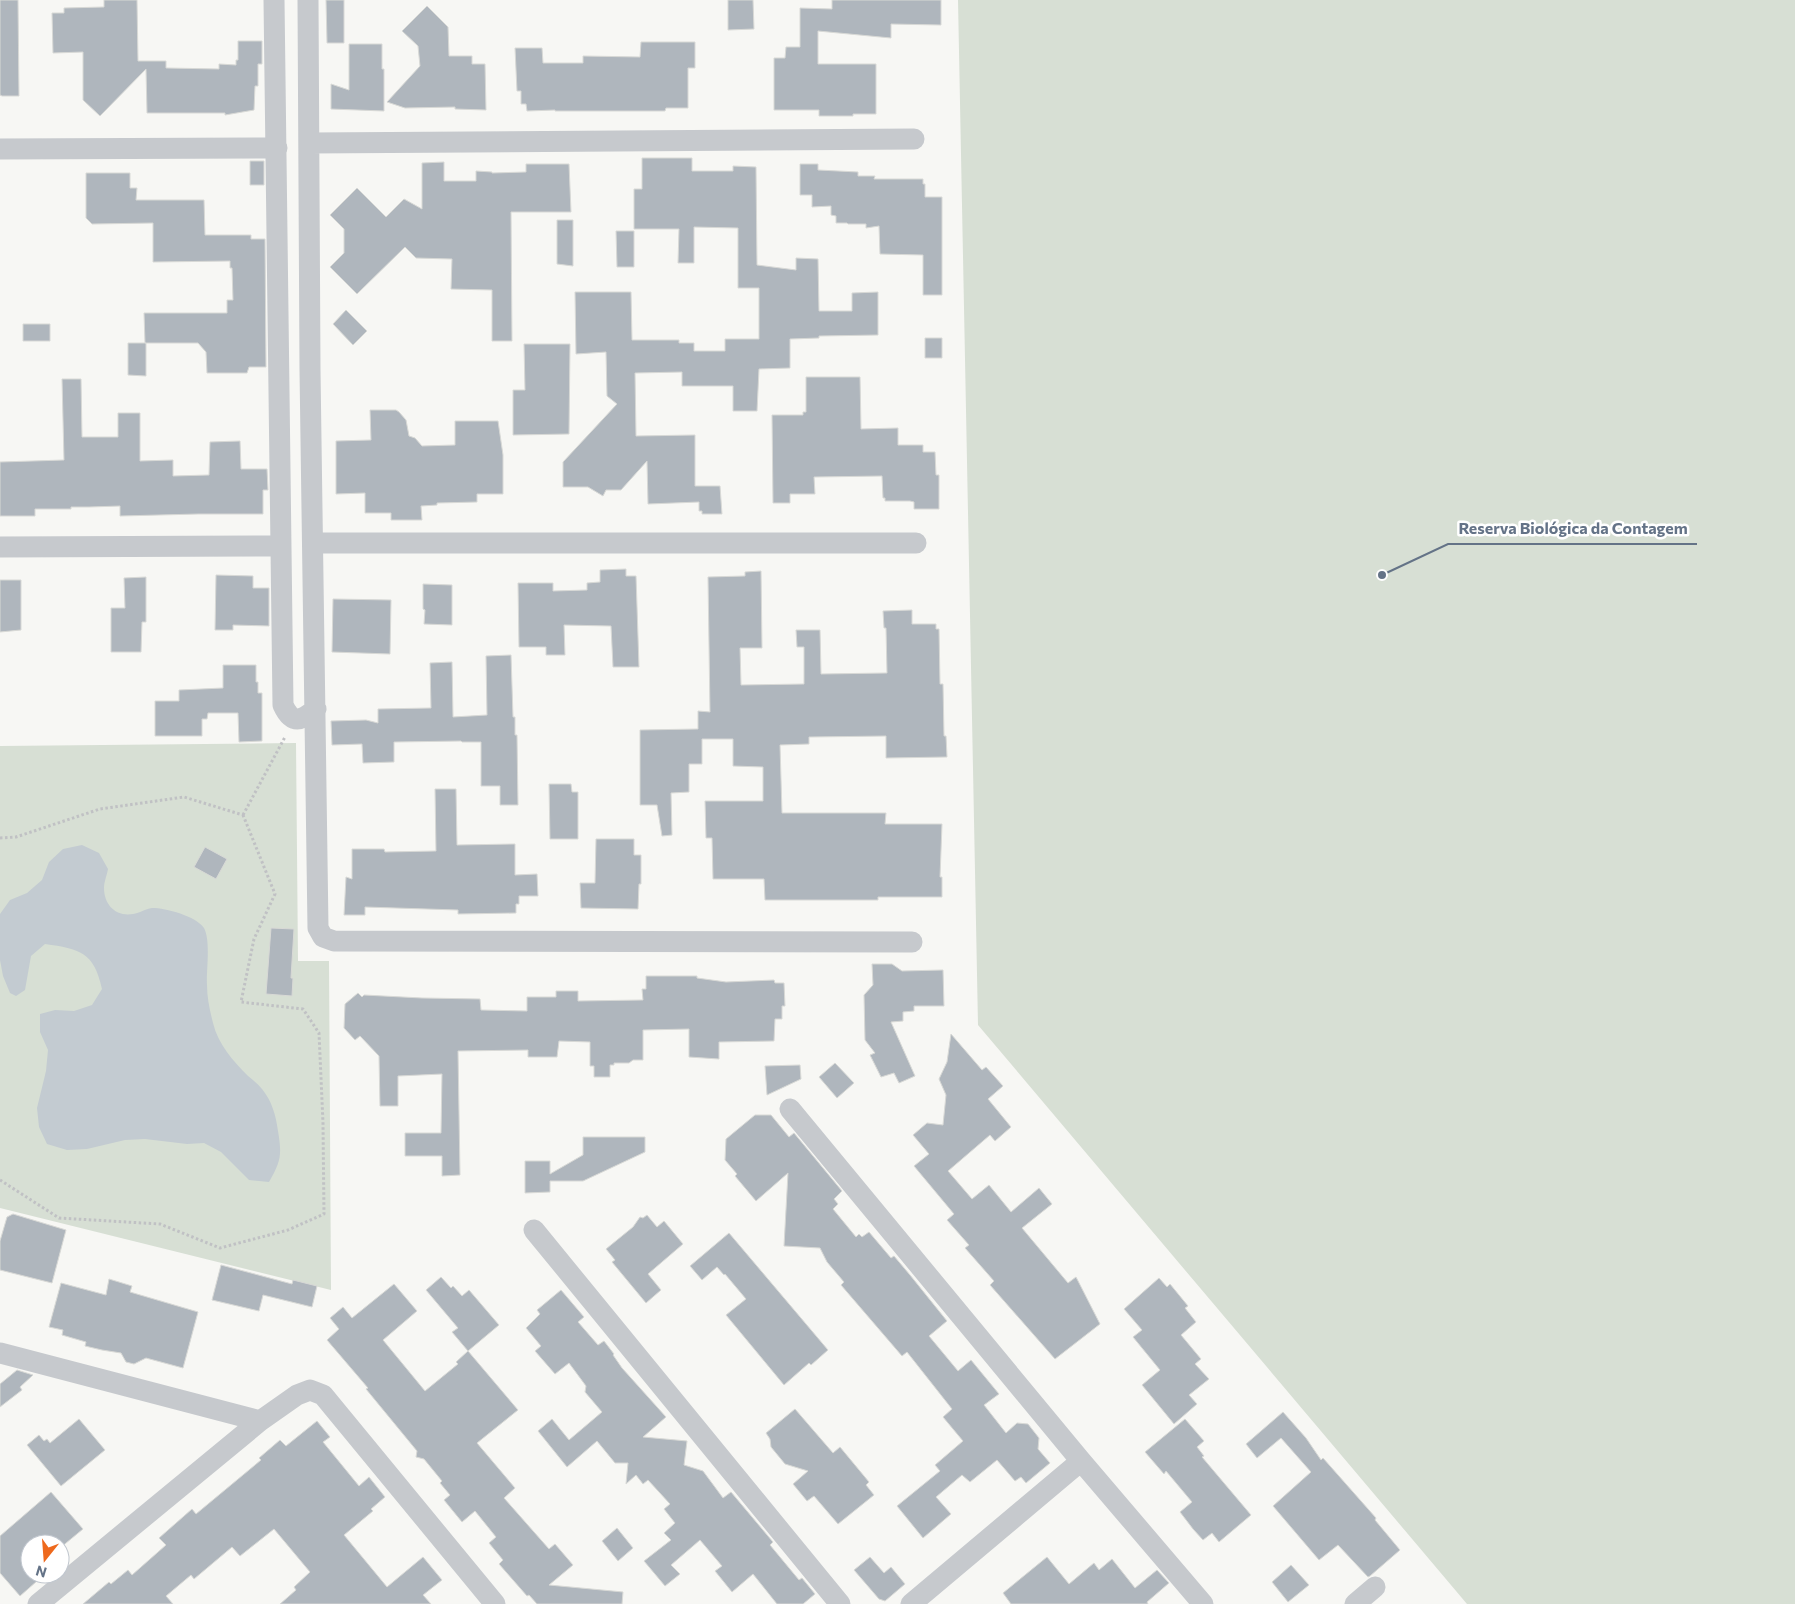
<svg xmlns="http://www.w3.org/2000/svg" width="1795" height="1604" font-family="Commissioner,sans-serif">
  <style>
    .green { fill: #d7dfd4 }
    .water { fill: #c3cbd1 }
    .building { fill: #afb6bd; stroke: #d8d9d6 }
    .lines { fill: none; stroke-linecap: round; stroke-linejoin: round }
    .path { stroke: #c0c1c4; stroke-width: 3; stroke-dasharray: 2.5 2.5; stroke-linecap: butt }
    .minor { stroke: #c6c9cd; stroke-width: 21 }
    .leader { fill: none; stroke: #647387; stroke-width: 2 }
    .callout-dot { fill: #647387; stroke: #fff; stroke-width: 2 }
    .callout-label { font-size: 16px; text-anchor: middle; font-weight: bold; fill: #647387; stroke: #fff; stroke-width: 5; stroke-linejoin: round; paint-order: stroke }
  </style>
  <rect width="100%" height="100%" fill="#f7f7f4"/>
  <path class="green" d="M 958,0 L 1795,0 L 1795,1604 L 1467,1604 L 978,1025 Z
    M 296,743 L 298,961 L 329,961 L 331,1290 L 0,1208 L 0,746 Z"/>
  <path class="water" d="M 82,845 L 99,853 L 108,869 C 107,875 104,882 104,888 C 104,905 116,917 133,914 C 140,913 145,909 152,908 C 166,908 196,916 204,928 C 211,941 206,971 207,985 C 207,998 210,1011 213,1023 C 218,1044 233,1061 248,1076 C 253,1080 258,1084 262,1089 C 272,1101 276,1116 278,1131 C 282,1155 281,1161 269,1182 L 249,1180 L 221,1152 L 204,1143 L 187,1144 L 145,1139 L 125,1140 L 87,1149 L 67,1150 L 47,1144 L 39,1127 L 37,1108 L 46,1071 L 48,1050 L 40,1032 L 40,1014 L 55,1010 L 74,1011 L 92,1005 L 102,989 C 94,952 80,949 45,944 L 31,956 L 25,990 L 16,996 L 10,993 L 3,976 L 0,960 L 0,914 L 10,900 L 27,893 L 42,880 L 49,862 L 63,849 Z"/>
  <path class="building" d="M 0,0 L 18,0 L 19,96 L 2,96 L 0,95 Z
    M 104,0 L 137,0 L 138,61 L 166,61 L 166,68 L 219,69 L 219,64 L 236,65 L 236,60 L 238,60 L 238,41 L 262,41 L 262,64 L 258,64 L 258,86 L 255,86 L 254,110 L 225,115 L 225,113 L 147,113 L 146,69 L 100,116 L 83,100 L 83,52 L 53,53 L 52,13 L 64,13 L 64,8 L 104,7 Z
    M 326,0 L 344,0 L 344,43 L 327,43 Z
    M 728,0 L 753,0 L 754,29 L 728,30 Z
    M 832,0 L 941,0 L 941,25 L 891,24 L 891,38 L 818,31 L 818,64 L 876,64 L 876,114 L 853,114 L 853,116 L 819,116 L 819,110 L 774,110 L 774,58 L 785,58 L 786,47 L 800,47 L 800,8 L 832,9 Z
    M 427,6 L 448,27 L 449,56 L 472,56 L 472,64 L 485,64 L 486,110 L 455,109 L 455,107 L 405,108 L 387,102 L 420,66 L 418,46 L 402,31 Z
    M 641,42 L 695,42 L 695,68 L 688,68 L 688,108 L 666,108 L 665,111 L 555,111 L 555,110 L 527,111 L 526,104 L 521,104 L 521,91 L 517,91 L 515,48 L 542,48 L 543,63 L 583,63 L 583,56 L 640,57 Z
    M 349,44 L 382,44 L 382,69 L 384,69 L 384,111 L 331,109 L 331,84 L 349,90 Z
    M 642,158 L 692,158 L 692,171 L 733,171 L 733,166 L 756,167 L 757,265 L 796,270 L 796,258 L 818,259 L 819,311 L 852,311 L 852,293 L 878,292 L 878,335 L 819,336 L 819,338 L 790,339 L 790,368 L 759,369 L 757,411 L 733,411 L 733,386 L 682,386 L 682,372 L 635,373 L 636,436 L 695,435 L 695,486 L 720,486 L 722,514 L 702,514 L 702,511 L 699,511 L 699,502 L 648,504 L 647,461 L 621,490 L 606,490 L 603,496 L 588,487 L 563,487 L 563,462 L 617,404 L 607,396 L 606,352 L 576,354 L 575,292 L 631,292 L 632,340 L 679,340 L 679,343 L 694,343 L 694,351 L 725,351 L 725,339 L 759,339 L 759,288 L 738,288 L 738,228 L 694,227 L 694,263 L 678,263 L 679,229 L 634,229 L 634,189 L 642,189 Z
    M 250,161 L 264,161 L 264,185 L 250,185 Z
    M 444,162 L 444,181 L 476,181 L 476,171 L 492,172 L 492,173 L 526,172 L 526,164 L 569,164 L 571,212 L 511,212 L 512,341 L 492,341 L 492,290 L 451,289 L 452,259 L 416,258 L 405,247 L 357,294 L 330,267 L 344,253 L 344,229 L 330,215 L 357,188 L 386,217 L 404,199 L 422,209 L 422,163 Z
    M 800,164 L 818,164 L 818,170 L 858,172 L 858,176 L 875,176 L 874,179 L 923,179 L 923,184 L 925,184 L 925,197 L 942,197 L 942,295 L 923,295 L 923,255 L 880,254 L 879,226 L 866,228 L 866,224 L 848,224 L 847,223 L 836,223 L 836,216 L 831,215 L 831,206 L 812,207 L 812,195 L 800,195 Z
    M 86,173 L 130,173 L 130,188 L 137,188 L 136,200 L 204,200 L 205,235 L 251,235 L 251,239 L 265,239 L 266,367 L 249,367 L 247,373 L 207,373 L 206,352 L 198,343 L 145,343 L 144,313 L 227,313 L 227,300 L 233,300 L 232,268 L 230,268 L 230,261 L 153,262 L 153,223 L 92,224 L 86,218 Z
    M 557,220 L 573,220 L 573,266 L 557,264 Z
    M 616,231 L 634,231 L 634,267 L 617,267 Z
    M 346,310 L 367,331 L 353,345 L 333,324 Z
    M 23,324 L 50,324 L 50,341 L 23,341 Z
    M 925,338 L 942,338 L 942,358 L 925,358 Z
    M 128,343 L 146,343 L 146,376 L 128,375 Z
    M 524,344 L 570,344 L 569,434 L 513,435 L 513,390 L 525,390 Z
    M 806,377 L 860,377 L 861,429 L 898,428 L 898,445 L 923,445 L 923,452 L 935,452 L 936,475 L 939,475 L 939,509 L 914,509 L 914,502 L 910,501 L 885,501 L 885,498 L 883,498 L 882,476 L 814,477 L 815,494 L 790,494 L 790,503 L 773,503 L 772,415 L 803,415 L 803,412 L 806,412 Z
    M 62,379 L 81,379 L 82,437 L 118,437 L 118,413 L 140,413 L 140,461 L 173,460 L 173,476 L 209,475 L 210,442 L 240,441 L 241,469 L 267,469 L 268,490 L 263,490 L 263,514 L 198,514 L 120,516 L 120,506 L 89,507 L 71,507 L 71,509 L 35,509 L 35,516 L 0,516 L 0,462 L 64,460 Z
    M 370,410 L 396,410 L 399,412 L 406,420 L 409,436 L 415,438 L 422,446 L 455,445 L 455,421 L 498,421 L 503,455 L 503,494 L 477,494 L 477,502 L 437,503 L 437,505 L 421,506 L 422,520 L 391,520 L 391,513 L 365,513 L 365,493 L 336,494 L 336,441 L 371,440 Z
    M 626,569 L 626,576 L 636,576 L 639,667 L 613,667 L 611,626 L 564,625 L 565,655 L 546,655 L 546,647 L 519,647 L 518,583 L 553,583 L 553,591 L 587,590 L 587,583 L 600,582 L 600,570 Z
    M 761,571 L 762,648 L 740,648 L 741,685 L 804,684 L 804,647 L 797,647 L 796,630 L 820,630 L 821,674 L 887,673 L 886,628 L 884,628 L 883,611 L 912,610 L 912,624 L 936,624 L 936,629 L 939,629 L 940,684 L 943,684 L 944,736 L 946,736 L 947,757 L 886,758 L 886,736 L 809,737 L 809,744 L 780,745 L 782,813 L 886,813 L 885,824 L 942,824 L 940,877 L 942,877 L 942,897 L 878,897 L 878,900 L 765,900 L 764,879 L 713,879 L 712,838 L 706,838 L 705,801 L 763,801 L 763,767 L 733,766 L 733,739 L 702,739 L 702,764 L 689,764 L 689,792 L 671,793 L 672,835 L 662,836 L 657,805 L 640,805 L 640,730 L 698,729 L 698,711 L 710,712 L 708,577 L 745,576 L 745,572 Z
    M 216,575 L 253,576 L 253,588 L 269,588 L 269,626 L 233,625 L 233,630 L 215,630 Z
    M 146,577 L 146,622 L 142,622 L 141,652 L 111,652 L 111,608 L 125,608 L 124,578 Z
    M 0,580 L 21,580 L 21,630 L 0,632 Z
    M 423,584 L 452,585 L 452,625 L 424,624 L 425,610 L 423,609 Z
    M 333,599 L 391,600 L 390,654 L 332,652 Z
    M 511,655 L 513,717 L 515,717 L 515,735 L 517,735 L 518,805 L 500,805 L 500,786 L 481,786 L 481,742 L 462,742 L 461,741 L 394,742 L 394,762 L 363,763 L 362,744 L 332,745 L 331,721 L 366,720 L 378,723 L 378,709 L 431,708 L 430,663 L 452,662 L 453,717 L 487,715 L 486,656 Z
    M 223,665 L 256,665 L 256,682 L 258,682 L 258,693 L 262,693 L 262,741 L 239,742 L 238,713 L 208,713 L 207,719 L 202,719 L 202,736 L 155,736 L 155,701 L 179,701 L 179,690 L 223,688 Z
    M 549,784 L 571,784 L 572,792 L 578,792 L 578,839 L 550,839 Z
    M 435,789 L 456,789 L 457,845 L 515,844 L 515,875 L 537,874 L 538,896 L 519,896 L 519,904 L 516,904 L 516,913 L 458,914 L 458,910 L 365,907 L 365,915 L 344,915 L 346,877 L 352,879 L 352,849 L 384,849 L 385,852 L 436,851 Z
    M 596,839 L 634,839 L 634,855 L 641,855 L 641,884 L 639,884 L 638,909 L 581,908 L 580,883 L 595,883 Z
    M 205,847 L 227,859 L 216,879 L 194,867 Z
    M 271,928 L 294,929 L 291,978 L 293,978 L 292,996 L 266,994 Z
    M 872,964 L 892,964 L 902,971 L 943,970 L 944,1006 L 914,1006 L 914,1011 L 903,1012 L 903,1021 L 891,1022 L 915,1076 L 899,1083 L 894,1073 L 881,1077 L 870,1055 L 875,1053 L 865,1040 L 864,995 L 873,985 Z
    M 646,976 L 697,976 L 697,978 L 726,982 L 774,980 L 775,983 L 784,983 L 785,1006 L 782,1006 L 782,1019 L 775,1019 L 774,1041 L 719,1042 L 719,1059 L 689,1057 L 689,1029 L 643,1030 L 643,1060 L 633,1060 L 629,1063 L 614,1063 L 614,1065 L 610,1065 L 610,1077 L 594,1077 L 594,1066 L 590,1066 L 590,1042 L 559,1041 L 557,1057 L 528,1057 L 528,1050 L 458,1051 L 460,1175 L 442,1176 L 442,1156 L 405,1156 L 405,1133 L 441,1133 L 442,1074 L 398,1076 L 398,1106 L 380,1106 L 379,1056 L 360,1036 L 355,1040 L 344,1028 L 345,1004 L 358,993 L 362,997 L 364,995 L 422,998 L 480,999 L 481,1010 L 527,1011 L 527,997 L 556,997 L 556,991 L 578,991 L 578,1001 L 643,1000 L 642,989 L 646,989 Z
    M 951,1034 L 982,1070 L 986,1067 L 1003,1086 L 988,1099 L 1011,1127 L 995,1141 L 990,1135 L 948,1171 L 972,1199 L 989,1185 L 1011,1212 L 1039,1188 L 1052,1204 L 1022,1228 L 1068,1283 L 1076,1277 L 1100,1324 L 1055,1359 L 990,1285 L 994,1281 L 965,1248 L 969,1245 L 947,1220 L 954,1214 L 914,1166 L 929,1154 L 913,1135 L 927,1123 L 943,1125 L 946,1095 L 939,1079 L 947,1062 Z
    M 835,1063 L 854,1083 L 837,1098 L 819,1077 Z
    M 800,1065 L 801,1079 L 767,1095 L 765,1066 Z
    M 755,1115 L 771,1115 L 789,1137 L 794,1133 L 842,1191 L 834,1199 L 838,1204 L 833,1209 L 856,1237 L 859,1234 L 862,1237 L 869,1232 L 891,1258 L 894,1256 L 910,1275 L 947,1321 L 929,1336 L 958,1371 L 971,1360 L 999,1394 L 984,1405 L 1006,1433 L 1017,1423 L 1028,1424 L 1039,1438 L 1038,1449 L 1050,1463 L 1026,1483 L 1021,1477 L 1015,1481 L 997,1460 L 970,1482 L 962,1475 L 936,1497 L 951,1514 L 923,1538 L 897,1506 L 940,1471 L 935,1465 L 963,1441 L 943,1417 L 952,1409 L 907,1352 L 902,1356 L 841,1285 L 844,1282 L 827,1262 L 820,1248 L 784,1246 L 788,1173 L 756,1201 L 735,1176 L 737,1174 L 725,1160 L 726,1139 Z
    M 583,1137 L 645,1137 L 645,1152 L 583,1181 L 550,1181 L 550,1192 L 525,1193 L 525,1161 L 550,1161 L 550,1174 L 583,1155 Z
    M 13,1214 L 66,1230 L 52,1283 L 0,1270 L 0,1241 L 7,1217 Z
    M 647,1215 L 657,1227 L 664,1221 L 683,1244 L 648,1274 L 661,1290 L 646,1303 L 612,1262 L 615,1260 L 606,1249 L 633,1227 L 640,1217 L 643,1218 Z
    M 729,1233 L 828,1350 L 811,1365 L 809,1363 L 784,1385 L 726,1315 L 746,1299 L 725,1274 L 724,1275 L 717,1267 L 702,1280 L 690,1266 Z
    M 221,1265 L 292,1284 L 293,1280 L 317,1286 L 312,1307 L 263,1295 L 259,1311 L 212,1300 Z
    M 441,1277 L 451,1288 L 453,1286 L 462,1296 L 469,1290 L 499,1325 L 468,1351 L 452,1332 L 458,1328 L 426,1290 Z
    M 1159,1278 L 1167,1287 L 1170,1284 L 1188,1306 L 1185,1308 L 1196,1322 L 1181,1335 L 1201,1359 L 1195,1364 L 1209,1379 L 1189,1395 L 1197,1404 L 1174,1424 L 1142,1385 L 1160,1370 L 1133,1337 L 1142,1330 L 1124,1309 Z
    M 109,1279 L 132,1286 L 130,1292 L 198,1312 L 183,1368 L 146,1358 L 134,1364 L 126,1362 L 121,1353 L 102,1350 L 85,1346 L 86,1342 L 62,1335 L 63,1330 L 49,1327 L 61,1283 L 106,1295 Z
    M 394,1284 L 417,1311 L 383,1340 L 425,1391 L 458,1364 L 456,1362 L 468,1351 L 518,1410 L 477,1443 L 515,1488 L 504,1498 L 549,1549 L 555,1544 L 573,1565 L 549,1585 L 623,1592 L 622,1604 L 537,1604 L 529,1595 L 527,1596 L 499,1564 L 503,1560 L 489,1543 L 496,1537 L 475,1511 L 462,1522 L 444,1500 L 450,1495 L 440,1483 L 442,1481 L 424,1459 L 416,1457 L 417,1451 L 366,1389 L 368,1388 L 327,1340 L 339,1329 L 330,1318 L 343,1307 L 352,1318 Z
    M 561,1290 L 584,1317 L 578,1322 L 598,1345 L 604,1341 L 614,1354 L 613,1355 L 622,1368 L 666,1417 L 643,1437 L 687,1441 L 684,1465 L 703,1471 L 723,1498 L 731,1492 L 773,1542 L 770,1545 L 799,1580 L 802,1578 L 815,1594 L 803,1604 L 777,1604 L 753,1574 L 732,1592 L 715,1571 L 722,1566 L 700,1540 L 671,1565 L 680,1574 L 665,1586 L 644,1561 L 671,1540 L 664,1533 L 675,1523 L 664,1509 L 670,1504 L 648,1480 L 643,1484 L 636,1475 L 626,1484 L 628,1463 L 615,1463 L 597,1441 L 567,1467 L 538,1431 L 552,1419 L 569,1440 L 602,1412 L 585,1392 L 586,1386 L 569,1363 L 555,1374 L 535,1351 L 541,1346 L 526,1328 L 540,1314 L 537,1310 Z
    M 17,1370 L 33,1375 L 20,1387 L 22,1390 L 0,1407 L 0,1384 Z
    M 795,1409 L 833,1453 L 840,1447 L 869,1482 L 866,1485 L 874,1495 L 838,1524 L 814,1496 L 807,1501 L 793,1484 L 808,1471 L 785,1464 L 771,1447 L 770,1439 L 766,1433 Z
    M 1283,1412 L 1306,1438 L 1321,1460 L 1323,1458 L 1376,1518 L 1375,1520 L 1400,1550 L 1370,1576 L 1368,1577 L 1338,1545 L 1319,1560 L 1273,1506 L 1311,1472 L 1281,1438 L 1257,1458 L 1246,1444 Z
    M 79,1419 L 105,1450 L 61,1486 L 27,1445 L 39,1435 L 44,1441 L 47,1439 L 50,1443 Z
    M 1185,1419 L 1204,1441 L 1197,1447 L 1204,1456 L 1202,1457 L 1251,1515 L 1219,1542 L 1212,1533 L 1203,1540 L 1193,1529 L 1180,1512 L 1192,1502 L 1166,1471 L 1164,1474 L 1145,1452 Z
    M 317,1421 L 330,1437 L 323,1442 L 359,1486 L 369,1477 L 385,1497 L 371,1509 L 373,1511 L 344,1535 L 387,1587 L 423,1557 L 442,1580 L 423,1595 L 431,1604 L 280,1604 L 296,1590 L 294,1587 L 310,1572 L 274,1529 L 240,1556 L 232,1547 L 194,1579 L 191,1575 L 166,1596 L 173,1604 L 83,1604 L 109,1582 L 111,1584 L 128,1570 L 132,1575 L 166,1545 L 159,1538 L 192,1509 L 196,1514 L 261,1460 L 259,1458 L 280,1440 L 286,1446 Z
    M 51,1492 L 83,1529 L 60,1548 L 60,1544 L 30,1544 L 30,1574 L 45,1574 L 20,1596 L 0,1573 L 0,1536 Z
    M 617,1528 L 633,1548 L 618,1561 L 602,1541 Z
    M 870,1557 L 884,1573 L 891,1567 L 905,1584 L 885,1601 L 879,1599 L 854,1570 Z
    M 1047,1557 L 1069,1584 L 1094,1563 L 1099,1570 L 1112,1559 L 1135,1588 L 1157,1570 L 1169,1583 L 1147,1602 L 1148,1604 L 1011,1604 L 1003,1593 Z
    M 1291,1565 L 1309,1585 L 1288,1602 L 1272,1582 Z"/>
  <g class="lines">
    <path class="path" d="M 243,815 L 285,737
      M 0,838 L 16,837 L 100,809 L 184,797 L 243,815
      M 0,1180 L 59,1218 L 160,1224 L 220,1248 L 288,1230 L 324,1214 L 323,1123 L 319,1033 L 303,1009 L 241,1002 L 254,939 L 275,894 L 243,815"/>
    <path class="minor" d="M 274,0 L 283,705 C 292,725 301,721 316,709
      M 308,0 L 310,370 L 318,928 L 323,937 L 334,941 L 912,942
      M 309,143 L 914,139
      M 0,149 L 277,148
      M 313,543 L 916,543
      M 0,547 L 281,546
      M 790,1109 L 1081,1461 L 1203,1604
      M 534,1230 L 840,1604
      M 0,1353 L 260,1421
      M 38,1604 L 260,1421 L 297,1395 L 310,1390 L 323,1395 L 495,1604
      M 911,1604 L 1081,1461
      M 1355,1604 L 1375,1587"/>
  </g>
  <path class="leader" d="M1382 575L1448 544H1697"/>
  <circle class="callout-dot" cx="1382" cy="575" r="5"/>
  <g class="callout-label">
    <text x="1573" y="534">Reserva Biológica da Contagem</text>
  </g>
  <g transform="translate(45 1559) rotate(197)"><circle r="24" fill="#ffffff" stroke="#c1c7cf"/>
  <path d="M0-4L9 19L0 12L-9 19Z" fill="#ee691d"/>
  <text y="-8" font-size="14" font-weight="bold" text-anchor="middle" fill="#647387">N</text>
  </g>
</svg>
